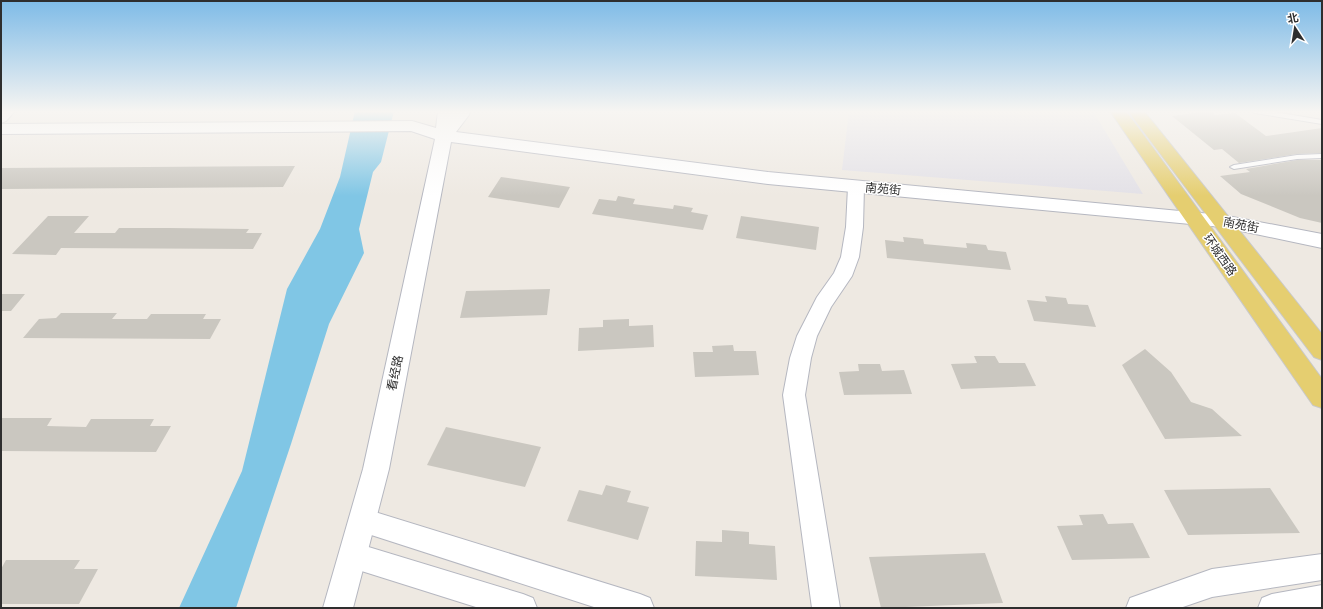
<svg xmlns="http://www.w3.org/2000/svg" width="1323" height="609" font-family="Ubuntu,'Noto Sans SC',sans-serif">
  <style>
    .industrial { fill: #e3e1e7 }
    .water { fill: #80c6e5 }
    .building { fill: #cac7c0 }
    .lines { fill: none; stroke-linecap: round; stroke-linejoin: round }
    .lane-casing { stroke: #b5b7c0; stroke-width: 2 }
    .street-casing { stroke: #b5b7c0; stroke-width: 2 }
    .secondary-casing { stroke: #b5b7c0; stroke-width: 2 }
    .primary-casing { stroke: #c9c9c9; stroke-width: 2 }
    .lane { fill: #fff; fill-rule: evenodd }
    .street { fill: #fff; fill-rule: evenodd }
    .secondary { fill: #fff; fill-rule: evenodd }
    .primary { fill: #e5ce70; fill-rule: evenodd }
    .labels { text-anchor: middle; stroke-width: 3; stroke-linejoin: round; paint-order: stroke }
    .street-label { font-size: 12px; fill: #2e2e2e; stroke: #fff }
  </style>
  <rect width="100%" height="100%" fill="#eee9e2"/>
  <path class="industrial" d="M 849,111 L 1093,111 L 1143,194 L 842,170 Z"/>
  <path class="water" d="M 355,111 L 394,111 L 381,162 L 373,172 L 359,229 L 364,253 L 329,324 L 291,444 L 236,608 L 179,608 L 242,471 L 287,289 L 320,229 L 340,177 Z"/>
  <path class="building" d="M 1210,111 L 1215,115 L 1235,113 L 1266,136 L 1322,128 L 1322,153 L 1297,154 L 1239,163 L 1222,149 L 1214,150 L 1172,116 Z
    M 1297,160 L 1322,160 L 1322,223 L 1300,218 L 1241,194 L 1220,176 L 1250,172 L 1246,169 Z
    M 295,166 L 283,187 L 1,189 L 1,168 Z
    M 501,177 L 570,187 L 559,208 L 488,197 Z
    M 618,196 L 635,199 L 633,204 L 673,209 L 674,205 L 693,208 L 691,212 L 708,215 L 703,230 L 592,214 L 599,199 L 616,201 Z
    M 48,216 L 89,216 L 74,233 L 115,233 L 119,228 L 169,228 L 249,229 L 246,233 L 262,233 L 253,249 L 61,248 L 56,255 L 12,254 Z
    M 741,216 L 819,227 L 816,250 L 736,238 Z
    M 903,237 L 923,239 L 924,244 L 967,248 L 966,243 L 986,245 L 988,250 L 1006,252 L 1011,270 L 887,258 L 885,240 L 904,242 Z
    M 550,289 L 547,315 L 460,318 L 466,291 Z
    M 1,294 L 25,294 L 11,311 L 1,311 Z
    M 1045,296 L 1066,298 L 1068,304 L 1088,305 L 1096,327 L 1034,321 L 1027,300 L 1047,302 Z
    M 61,313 L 117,313 L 112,319 L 147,319 L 151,314 L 206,314 L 203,319 L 221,319 L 210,339 L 23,338 L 39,319 L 56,318 Z
    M 629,319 L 629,326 L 653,325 L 654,347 L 578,351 L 579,328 L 603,327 L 603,320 Z
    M 733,345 L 734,351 L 756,351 L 759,375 L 695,377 L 693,352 L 713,352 L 712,346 Z
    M 1145,349 L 1171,372 L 1191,402 L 1212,409 L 1242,436 L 1165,439 L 1122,365 Z
    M 974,356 L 995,356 L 999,363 L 1025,363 L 1036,386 L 961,389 L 951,364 L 977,363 Z
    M 858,364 L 880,364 L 882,371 L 904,370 L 912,394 L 844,395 L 839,372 L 859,371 Z
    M 1,418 L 52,418 L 47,426 L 86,427 L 91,419 L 154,419 L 150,426 L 171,426 L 156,452 L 1,451 Z
    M 446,427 L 541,447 L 525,487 L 427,465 Z
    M 606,485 L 631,491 L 627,502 L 649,507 L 638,540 L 567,521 L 579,490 L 602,495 Z
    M 1270,488 L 1300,533 L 1188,535 L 1164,490 Z
    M 1103,514 L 1108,524 L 1133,523 L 1150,558 L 1072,560 L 1057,526 L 1083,525 L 1079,515 Z
    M 722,530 L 749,532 L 749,544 L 775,546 L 777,580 L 695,576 L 696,541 L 722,542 Z
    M 985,553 L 1003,603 L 881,608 L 869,557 Z
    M 6,560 L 80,560 L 74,569 L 98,569 L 79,604 L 1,604 L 1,569 Z"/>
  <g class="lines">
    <g class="lane-casing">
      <path id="lane" d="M 1251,111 L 1268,111 L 1322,120 L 1322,124 L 1255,113 Z
        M 1322,154 L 1322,158 L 1297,159 L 1234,169 L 1230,167 L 1234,165 L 1297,155 Z"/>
    </g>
    <g class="street-casing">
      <path id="street" d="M 1,111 L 15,111 L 6,121 L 1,123 Z
        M 856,182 L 862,183 L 864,187 L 863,227 L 859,257 L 852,276 L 831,307 L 817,336 L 811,358 L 805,395 L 840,608 L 812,608 L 783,395 L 790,358 L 797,336 L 817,297 L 834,273 L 841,257 L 846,227 L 848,187 L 850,183 Z
        M 362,508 L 640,594 L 650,598 L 654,608 L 597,608 L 362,532 L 353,528 L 349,520 L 353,512 Z
        M 352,542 L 523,594 L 533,598 L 537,608 L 479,608 L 352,568 L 343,564 L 339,555 L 343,546 Z
        M 1322,554 L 1322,580 L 1212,597 L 1180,608 L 1126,608 L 1130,598 L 1212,569 Z
        M 1322,585 L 1322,608 L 1258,608 L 1262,598 L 1272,594 Z"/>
    </g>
    <g class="secondary-casing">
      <path id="secondary" d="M 438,111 L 470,111 L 469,115 L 456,132 L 768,172 L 1222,215 L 1322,234 L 1322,248 L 1222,227 L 768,184 L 451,142 L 389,469 L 353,608 L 323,608 L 363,469 L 435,139 L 411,131 L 1,134 L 1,124 L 412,121 L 436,128 Z"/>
    </g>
    <g class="primary-casing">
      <path id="primary" d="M 1110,111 L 1126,111 L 1322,379 L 1322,408 L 1313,405 Z
        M 1128,111 L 1144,111 L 1322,334 L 1322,360 L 1314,357 Z"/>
    </g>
    <use href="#lane" class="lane"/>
    <use href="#street" class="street"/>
    <use href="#secondary" class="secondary"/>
    <use href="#primary" class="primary"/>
  </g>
  <linearGradient id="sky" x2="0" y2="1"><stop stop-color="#7ebbe7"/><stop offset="0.57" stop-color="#f7f5f2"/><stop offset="1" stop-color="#f7f5f2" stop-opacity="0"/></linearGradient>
  <rect width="1323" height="196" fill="url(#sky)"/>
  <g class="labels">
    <g class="street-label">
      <text transform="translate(883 189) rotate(5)" y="4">南苑街</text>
      <text transform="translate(1241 225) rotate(11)" y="4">南苑街</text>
      <text transform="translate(1220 255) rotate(55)" y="4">环城西路</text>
      <text transform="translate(395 373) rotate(-78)" y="4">看经路</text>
    </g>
  </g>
  <rect width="1323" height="609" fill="none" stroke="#2e2e2e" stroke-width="4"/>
  <g transform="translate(1295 28) rotate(348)" stroke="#ffffff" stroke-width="3" paint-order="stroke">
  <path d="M0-3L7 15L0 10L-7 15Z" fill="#2e2e2e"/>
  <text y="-6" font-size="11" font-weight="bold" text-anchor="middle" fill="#2e2e2e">北</text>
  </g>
</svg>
